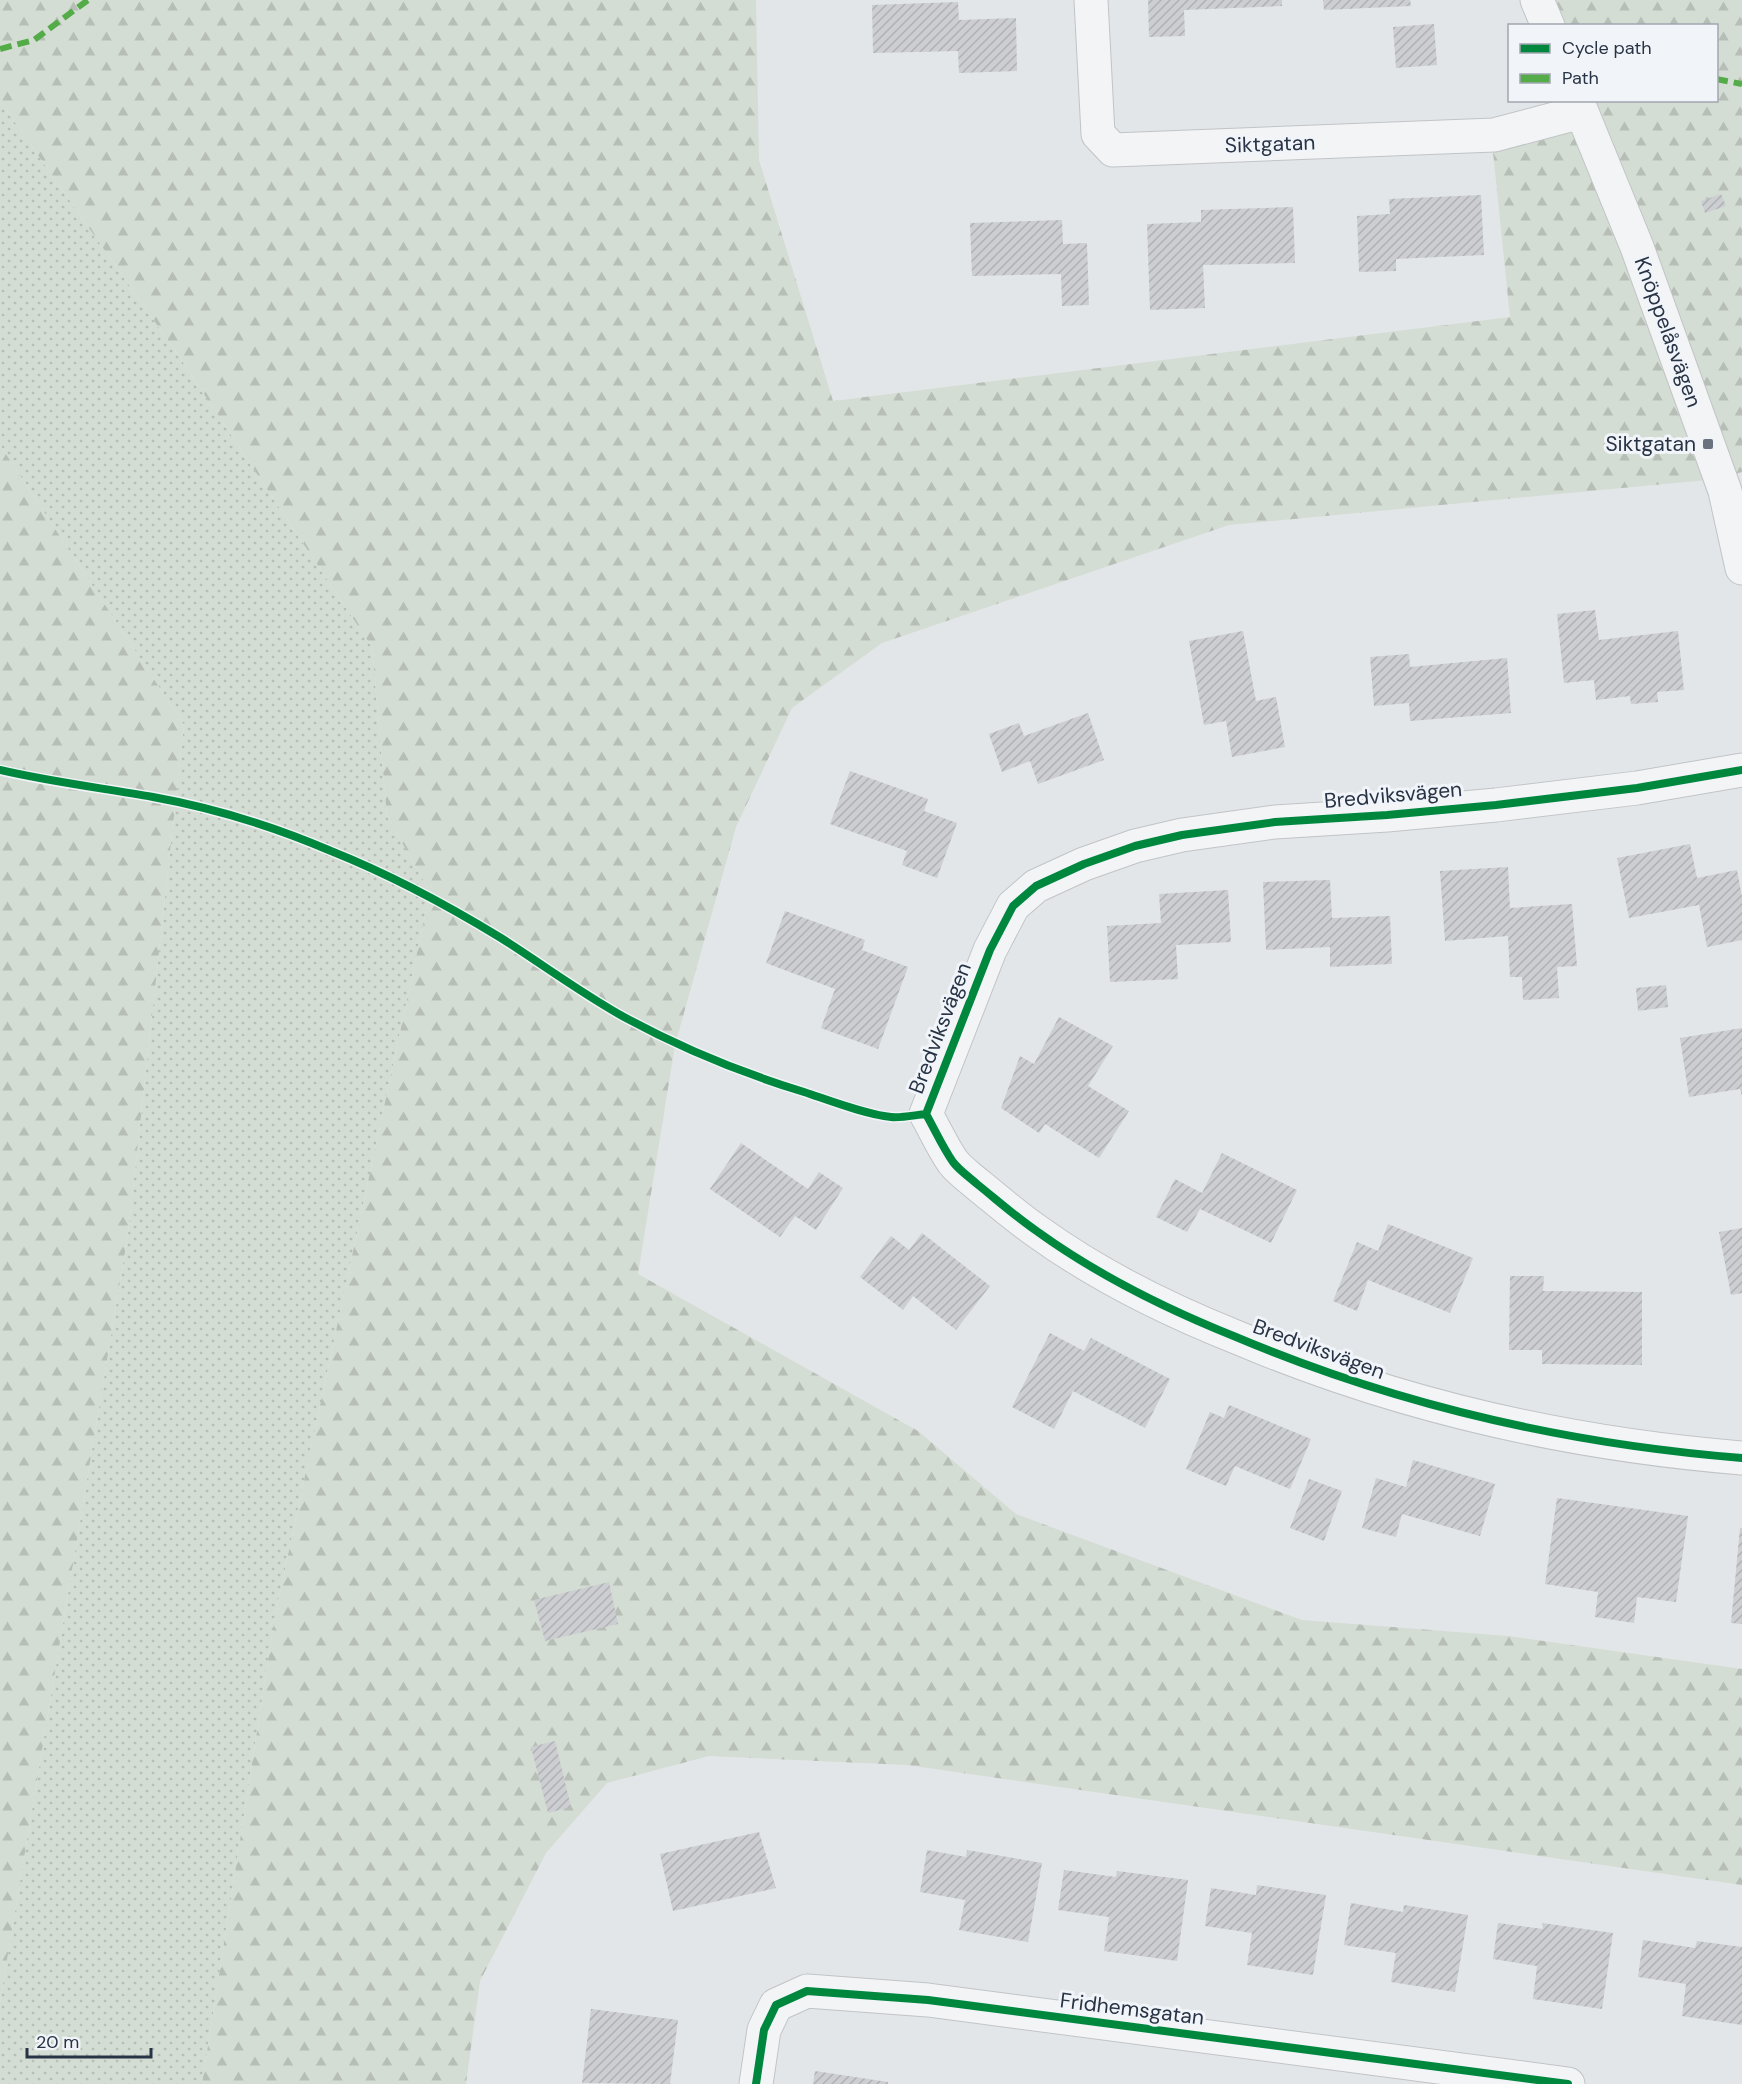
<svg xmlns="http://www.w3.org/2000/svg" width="1742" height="2084" font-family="'DM Sans',sans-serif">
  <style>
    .grass { fill: url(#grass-dots) }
    .forest { fill: url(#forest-firs) }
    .building { fill: url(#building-hatch) }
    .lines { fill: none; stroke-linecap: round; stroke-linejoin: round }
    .street-casing { stroke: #c1c4c7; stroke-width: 35 }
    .street { stroke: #f3f4f5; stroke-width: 33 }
    .quiet { stroke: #53ac47; stroke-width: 6; stroke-dasharray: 12 6; stroke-linecap: butt }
    .cycleway-casing { stroke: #f1f4f8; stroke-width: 11 }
    .cycleway { stroke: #00873e; stroke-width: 8 }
    .poi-dot { fill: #69727e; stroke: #f1f4f8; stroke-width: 2 }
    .labels { text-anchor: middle; stroke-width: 6; stroke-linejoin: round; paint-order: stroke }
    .street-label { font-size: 21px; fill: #283345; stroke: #f1f4f8 }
    .poi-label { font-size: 21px; fill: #283345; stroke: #f1f4f8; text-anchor: end }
  </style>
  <defs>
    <pattern id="grass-dots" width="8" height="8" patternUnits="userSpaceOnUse" patternTransform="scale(1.5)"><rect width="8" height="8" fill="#d4ddd3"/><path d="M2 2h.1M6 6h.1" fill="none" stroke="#b6beb6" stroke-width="1.8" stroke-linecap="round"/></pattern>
    <pattern id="forest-firs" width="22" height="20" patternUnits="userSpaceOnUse" patternTransform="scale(1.5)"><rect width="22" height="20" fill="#d4ddd3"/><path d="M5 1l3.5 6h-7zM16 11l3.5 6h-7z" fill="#b6beb6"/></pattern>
    <pattern id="building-hatch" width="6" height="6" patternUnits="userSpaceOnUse" patternTransform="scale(1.5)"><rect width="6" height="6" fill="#ccced1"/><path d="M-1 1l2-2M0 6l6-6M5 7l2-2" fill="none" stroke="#afb1b5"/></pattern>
  </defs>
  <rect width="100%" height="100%" fill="#e3e6e9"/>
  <path class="grass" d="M 0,101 L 178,355 L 372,647 L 387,816 L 430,892 L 275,1616 L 202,2084 L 0,2084 L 0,2002 L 128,1234 L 184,725 L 0,445 Z"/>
  <path class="forest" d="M 0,0 L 756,0 L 759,160 L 833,401 L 1510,317 L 1493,152 L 1583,117 L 1576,101 L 1716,100 L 1716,26 L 1546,25 L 1536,0 L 1742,0 L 1742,472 L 1718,479 L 1229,525 L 882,643 L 792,708 L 736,827 L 675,1045 L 638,1274 L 918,1431 L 1016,1514 L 1302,1620 L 1508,1636 L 1742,1669 L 1742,1885 L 907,1765 L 709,1756 L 607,1783 L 546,1853 L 480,1981 L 466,2084 L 202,2084 L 275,1616 L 430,892 L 387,816 L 372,647 L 178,355 L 0,101 Z
    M 0,445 L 184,725 L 128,1234 L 0,2002 Z"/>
  <path class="building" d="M 1148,0 L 1282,0 L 1282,6 L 1184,10 L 1185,36 L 1149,37 Z
    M 1323,0 L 1410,0 L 1411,6 L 1324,10 Z
    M 958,2 L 959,20 L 1016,18 L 1017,71 L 959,73 L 958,51 L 873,53 L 872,5 Z
    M 1434,24 L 1437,65 L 1396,68 L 1393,27 Z
    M 1721,194 L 1726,206 L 1705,213 L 1701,201 Z
    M 1481,195 L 1484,255 L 1396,259 L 1396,271 L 1359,272 L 1357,216 L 1390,214 L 1389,199 Z
    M 1293,207 L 1295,263 L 1203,265 L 1205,308 L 1150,310 L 1147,224 L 1201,222 L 1201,210 Z
    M 1062,220 L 1063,244 L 1087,243 L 1089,305 L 1062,306 L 1061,274 L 972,276 L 970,223 Z
    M 1595,610 L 1599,640 L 1678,631 L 1684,690 L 1657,692 L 1658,702 L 1631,704 L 1630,696 L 1596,700 L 1594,680 L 1564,683 L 1557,614 Z
    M 1243,631 L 1256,701 L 1276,697 L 1285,747 L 1232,757 L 1226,721 L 1204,725 L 1189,641 Z
    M 1409,654 L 1410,667 L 1507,658 L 1511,713 L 1410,721 L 1409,703 L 1374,706 L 1370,657 Z
    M 1088,713 L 1104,760 L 1038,784 L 1030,761 L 1002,772 L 989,734 L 1019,723 L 1024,736 Z
    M 850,771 L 928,799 L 924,811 L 957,823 L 937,878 L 902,865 L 907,851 L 830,824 Z
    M 1690,844 L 1697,878 L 1737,870 L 1742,897 L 1742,940 L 1707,947 L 1699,905 L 1629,918 L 1617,858 Z
    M 1508,867 L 1510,908 L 1572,904 L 1577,966 L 1557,967 L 1559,998 L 1523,1000 L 1522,977 L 1510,977 L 1508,936 L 1445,941 L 1440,871 Z
    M 1330,880 L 1332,918 L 1390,916 L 1392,964 L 1330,967 L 1330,947 L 1266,950 L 1263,882 Z
    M 1228,890 L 1231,942 L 1176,945 L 1178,979 L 1110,982 L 1107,926 L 1161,923 L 1159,894 Z
    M 785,911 L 865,940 L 862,950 L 908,967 L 878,1049 L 821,1028 L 835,989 L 766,963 Z
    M 1666,985 L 1668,1007 L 1638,1011 L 1636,988 Z
    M 1059,1017 L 1113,1046 L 1088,1086 L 1129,1111 L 1099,1158 L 1045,1124 L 1039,1133 L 1001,1108 L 1020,1056 L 1034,1064 Z
    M 1742,1028 L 1742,1096 L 1740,1089 L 1689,1097 L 1680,1038 Z
    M 741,1143 L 808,1189 L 819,1172 L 843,1188 L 816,1230 L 795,1216 L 780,1237 L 710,1189 Z
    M 1222,1153 L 1297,1190 L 1271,1243 L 1200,1209 L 1187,1232 L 1156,1217 L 1175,1179 L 1202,1193 Z
    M 1388,1224 L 1473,1258 L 1450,1313 L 1368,1280 L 1357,1311 L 1333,1301 L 1357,1242 L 1378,1251 Z
    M 1742,1228 L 1742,1293 L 1731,1295 L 1719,1232 Z
    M 922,1233 L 990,1286 L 956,1330 L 913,1296 L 903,1310 L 860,1277 L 891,1236 L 909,1250 Z
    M 1510,1276 L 1544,1276 L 1543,1291 L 1642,1292 L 1642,1365 L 1542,1364 L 1542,1350 L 1509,1350 Z
    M 1050,1333 L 1084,1351 L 1091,1338 L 1170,1379 L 1145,1428 L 1073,1391 L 1054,1429 L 1012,1407 Z
    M 1229,1405 L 1311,1439 L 1290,1489 L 1235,1466 L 1226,1486 L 1186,1469 L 1210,1412 L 1224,1418 Z
    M 1413,1460 L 1495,1484 L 1480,1536 L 1402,1514 L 1396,1537 L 1362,1528 L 1376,1478 L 1406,1487 Z
    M 1309,1479 L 1342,1491 L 1324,1541 L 1290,1528 Z
    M 1557,1498 L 1688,1516 L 1676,1602 L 1637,1597 L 1634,1623 L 1595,1617 L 1598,1592 L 1545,1584 Z
    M 1740,1528 L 1742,1528 L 1742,1624 L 1731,1623 Z
    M 609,1582 L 618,1624 L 545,1641 L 534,1600 Z
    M 555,1741 L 571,1807 L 548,1813 L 531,1747 Z
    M 759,1832 L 776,1888 L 673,1911 L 660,1854 Z
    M 927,1850 L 966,1857 L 967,1850 L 1042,1863 L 1028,1942 L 959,1930 L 965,1900 L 920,1892 Z
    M 1064,1870 L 1116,1877 L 1117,1871 L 1188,1880 L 1177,1961 L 1104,1951 L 1109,1917 L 1058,1910 Z
    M 1257,1885 L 1326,1895 L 1313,1975 L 1247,1965 L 1252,1933 L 1205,1926 L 1211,1888 L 1256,1895 Z
    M 1351,1903 L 1403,1912 L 1404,1905 L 1468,1915 L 1455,1992 L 1391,1982 L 1396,1953 L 1344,1945 Z
    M 1498,1923 L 1543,1929 L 1542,1923 L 1613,1933 L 1602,2009 L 1533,1999 L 1537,1966 L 1493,1959 Z
    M 1643,1940 L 1695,1948 L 1697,1941 L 1742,1947 L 1742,2025 L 1682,2016 L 1686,1984 L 1638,1977 Z
    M 591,2009 L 678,2020 L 670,2084 L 582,2083 Z
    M 815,2071 L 888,2082 L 888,2084 L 813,2084 Z"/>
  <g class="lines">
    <g class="street-casing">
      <path id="street" d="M 1091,0 L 1098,134 L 1113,150 L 1494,135 L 1581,112
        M 1537,0 L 1548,26
        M 1577,100 L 1637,247 L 1725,491 L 1742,568
        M 1742,770 L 1637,788 L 1496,805 L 1387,815 L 1275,822 L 1182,835 L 1135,846 L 1084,864 L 1036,886 L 1013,906 L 990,950 L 926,1114 C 935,1130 943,1148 953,1162 C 959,1170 969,1177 977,1184 C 997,1200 1016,1217 1038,1232 C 1099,1276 1166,1309 1236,1337 C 1397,1405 1568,1444 1742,1458
        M 756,2084 L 764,2030 L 776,2005 L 807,1991 L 928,2000 L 1568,2084"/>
    </g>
    <use href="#street" class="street"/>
    <path class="quiet" d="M 0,49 L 34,40 L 88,0
      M 1716,79 L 1742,84"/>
    <g class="cycleway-casing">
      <path id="cycleway" d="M 0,770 C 51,782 102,788 153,797 C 214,808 275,827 331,851 C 391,875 447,905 501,938 C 542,964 581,993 624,1017 C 681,1048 742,1073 804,1092 C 828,1100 867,1115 891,1117 C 902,1118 915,1115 926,1114
        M 1742,770 L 1637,788 L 1496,805 L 1387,815 L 1275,822 L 1182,835 L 1135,846 L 1084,864 L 1036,886 L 1013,906 L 990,950 L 926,1114 C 935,1130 943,1148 953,1162 C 959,1170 969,1177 977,1184 C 997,1200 1016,1217 1038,1232 C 1099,1276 1166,1309 1236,1337 C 1397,1405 1568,1444 1742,1458
        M 756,2084 L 764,2030 L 776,2005 L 807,1991 L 928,2000 L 1568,2084"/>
    </g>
    <use href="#cycleway" class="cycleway"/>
  </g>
  <rect class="poi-dot" x="1702" y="438" width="12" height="12" rx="3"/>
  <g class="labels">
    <g class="street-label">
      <text transform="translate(1270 144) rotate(-2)" y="7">Siktgatan</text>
      <text transform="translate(1668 332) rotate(70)" y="7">Knöppelåsvägen</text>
      <text transform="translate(1393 795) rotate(-5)" y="7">Bredviksvägen</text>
      <text transform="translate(940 1028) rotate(-69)" y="7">Bredviksvägen</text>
      <text transform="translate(1319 1349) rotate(20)" y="7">Bredviksvägen</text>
      <text transform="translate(1132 2009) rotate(7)" y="7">Fridhemsgatan</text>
    </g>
    <g class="poi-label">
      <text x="1696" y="451">Siktgatan</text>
    </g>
  </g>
  <rect x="1508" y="24" width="210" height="78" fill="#f1f4f8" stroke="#a1a7b0" stroke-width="1.5"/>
  <rect x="1520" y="44" width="30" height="9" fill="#00873e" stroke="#a1a7b0" stroke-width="1.5"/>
  <text x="1562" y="54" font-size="18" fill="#283345">Cycle path</text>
  <rect x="1520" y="74" width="30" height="9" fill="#53ac47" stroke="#a1a7b0" stroke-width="1.5"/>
  <text x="1562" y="84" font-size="18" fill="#283345">Path</text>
  <path d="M27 2048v9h124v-9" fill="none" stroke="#283345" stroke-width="3"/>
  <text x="36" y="2048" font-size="18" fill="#283345" stroke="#f1f4f8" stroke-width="4.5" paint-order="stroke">20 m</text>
</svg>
